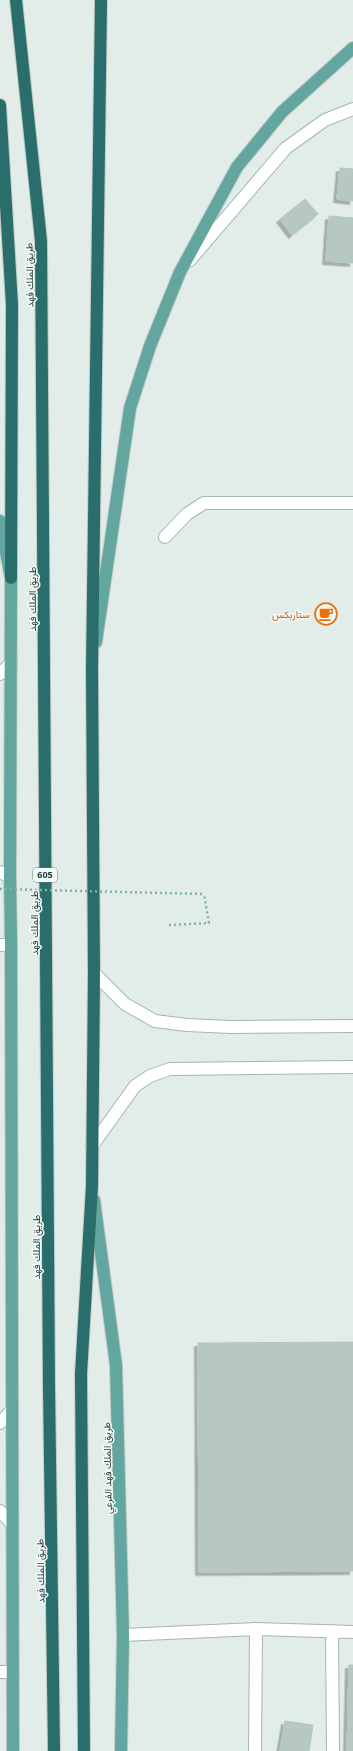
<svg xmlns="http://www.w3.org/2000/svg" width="353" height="1751" font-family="'Noto Sans',Vazirmatn,sans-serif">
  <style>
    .building { fill: #b7c8c4; stroke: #b4c7c2; filter: url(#shadow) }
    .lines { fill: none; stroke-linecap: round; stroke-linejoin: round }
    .minor-casing { stroke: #a4b6b2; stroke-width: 14 }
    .major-casing { stroke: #c1cac8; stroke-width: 14 }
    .highway-casing { stroke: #c1cac8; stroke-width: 14 }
    .path { stroke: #80b3ab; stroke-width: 2.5; stroke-dasharray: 2 3; stroke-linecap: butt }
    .minor { stroke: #fff; stroke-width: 12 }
    .major { stroke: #63a69f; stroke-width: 12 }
    .highway { stroke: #2a6e6b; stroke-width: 12 }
    .path-bridge { stroke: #80b3ab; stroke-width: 2.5; stroke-dasharray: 2 3; stroke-linecap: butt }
    .labels { text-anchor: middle; stroke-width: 3; stroke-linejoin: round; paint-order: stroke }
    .shield { fill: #f3f9f7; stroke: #5f7874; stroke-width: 1 }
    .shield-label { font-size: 9px; font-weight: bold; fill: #20403c }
    .street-label { font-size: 10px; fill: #20403c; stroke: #f3f9f7 }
    .food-label { font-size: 10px; fill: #c56008; stroke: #f3f9f7; text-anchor: end }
  </style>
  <defs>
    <filter id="shadow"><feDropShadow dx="-3.5" dy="3.5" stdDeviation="0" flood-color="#0004"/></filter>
  </defs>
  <rect width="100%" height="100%" fill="#e2edea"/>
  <path class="building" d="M 340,168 L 353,169 L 353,201 L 337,199 Z
    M 305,199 L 318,214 L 292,235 L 280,219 Z
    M 329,216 L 353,218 L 353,263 L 326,261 Z
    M 353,1342 L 353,1571 L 199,1572 L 198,1343 Z
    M 349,1665 L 353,1665 L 353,1751 L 347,1751 Z
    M 285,1721 L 313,1725 L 309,1751 L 280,1751 Z"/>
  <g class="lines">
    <g class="minor-casing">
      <path id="minor" d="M 190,260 L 286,148 L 325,120 L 353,109
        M 165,537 L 187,514 L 204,503 L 353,503
        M 0,674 L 11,663
        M 0,872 L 10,877
        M 0,945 L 11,945
        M 94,973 L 125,1004 L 155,1021 L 187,1025 L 231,1027 L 353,1026
        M 92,1146 L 135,1086 L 150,1076 L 170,1069 L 353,1067
        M 0,1423 L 12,1410
        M 0,1511 L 12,1524
        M 332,1631 L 333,1751
        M 123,1635 L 256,1629 L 353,1632
        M 0,1672 L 13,1672
        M 255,1751 L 256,1629"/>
    </g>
    <g class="major-casing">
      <path id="major" d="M 0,521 L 11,578 L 10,877 L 11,945 L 13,1751
        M 96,642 L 130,408 L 150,346 L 180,272 L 237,167 L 282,112 L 353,48
        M 94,1200 L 116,1365 L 123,1635 L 121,1751"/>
    </g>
    <g class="highway-casing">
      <path id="highway" d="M 16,0 L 41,241 L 49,1386 L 54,1751
        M 0,105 L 12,305 L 11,578
        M 84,1751 L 81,1374 L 92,1186 L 94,973 L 92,669 L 101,0"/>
    </g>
    <path class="path" d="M 169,925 L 209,923 L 204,894"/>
    <use href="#minor" class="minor"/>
    <use href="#major" class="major"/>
    <use href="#highway" class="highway"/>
    <path class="path-bridge" d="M 0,889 L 204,894"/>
  </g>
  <defs>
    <g id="cafe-ring" transform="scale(1.15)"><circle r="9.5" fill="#f3f9f7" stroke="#e8710a" stroke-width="1.5"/><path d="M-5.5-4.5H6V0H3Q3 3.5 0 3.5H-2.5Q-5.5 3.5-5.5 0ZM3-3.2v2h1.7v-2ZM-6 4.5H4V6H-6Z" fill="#e8710a"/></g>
  </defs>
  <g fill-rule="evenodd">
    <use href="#cafe-ring" x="326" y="614"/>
  </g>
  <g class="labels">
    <rect class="shield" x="33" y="868" width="24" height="14" rx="3"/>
    <g class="shield-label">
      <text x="45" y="878">605</text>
    </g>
    <g class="street-label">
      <text transform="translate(29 275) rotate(-91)" y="4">طريق الملك فهد</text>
      <text transform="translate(32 599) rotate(-90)" y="4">طريق الملك فهد</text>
      <text transform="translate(34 923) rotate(-90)" y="4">طريق الملك فهد</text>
      <text transform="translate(36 1247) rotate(-90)" y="4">طريق الملك فهد</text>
      <text transform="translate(107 1468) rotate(-91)" y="4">طريق الملك فهد الفرعي</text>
      <text transform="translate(40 1571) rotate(-91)" y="4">طريق الملك فهد</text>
    </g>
    <g class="food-label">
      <text x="310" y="618">ستاربكس</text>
    </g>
  </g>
</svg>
